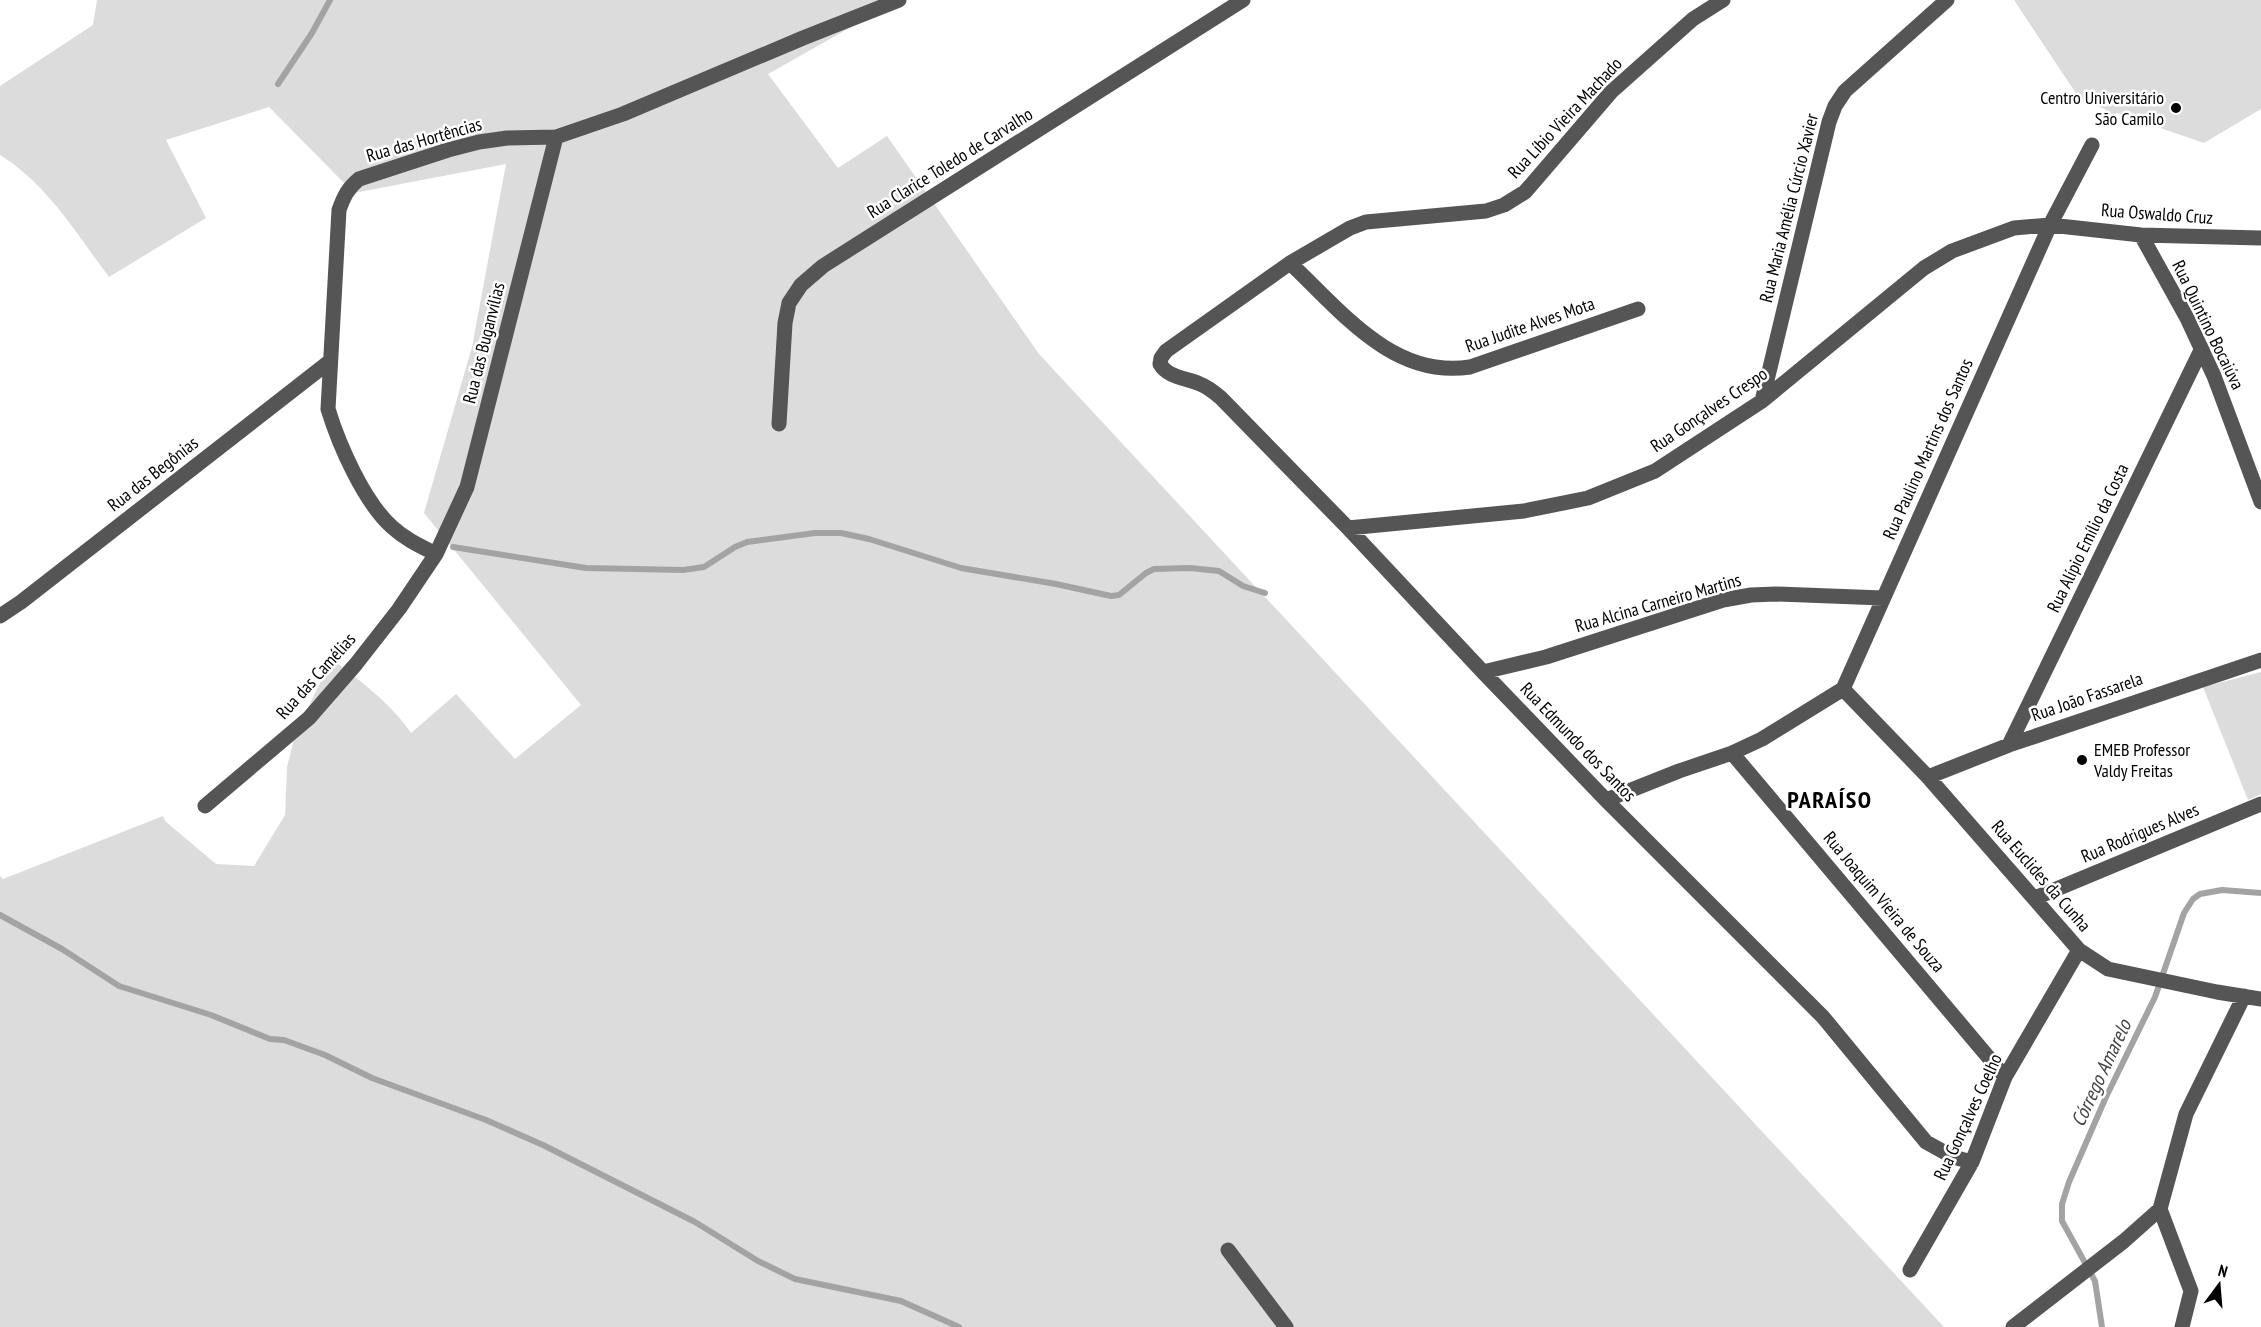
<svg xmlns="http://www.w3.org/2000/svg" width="2261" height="1327" font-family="'PT Sans Narrow',sans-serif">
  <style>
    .green { fill: #dcdcdc }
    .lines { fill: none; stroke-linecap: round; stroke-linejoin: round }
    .stream { stroke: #a3a3a3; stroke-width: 6 }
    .minor { stroke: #555; stroke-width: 15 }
    .poi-dot { fill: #000; stroke: #fff; stroke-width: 2 }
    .labels { text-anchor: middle; stroke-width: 5; stroke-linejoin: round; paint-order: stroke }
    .poi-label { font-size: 18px; fill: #000; stroke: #fff; text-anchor: end }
    .street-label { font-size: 18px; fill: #000; stroke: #fff }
    .water-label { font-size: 20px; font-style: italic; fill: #444; stroke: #fff }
    .district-label { font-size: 24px; font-weight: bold; letter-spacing: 1.5px; fill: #000; stroke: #fff }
  </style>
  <rect width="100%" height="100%" fill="#fff"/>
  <path class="green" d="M 97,0 L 899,0 L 768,74 L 838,168 L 887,136 L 1039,354 L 1944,1327 L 0,1327 L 0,876 L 3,879 L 163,816 L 165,821 L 216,864 L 254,866 L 285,815 L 287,767 L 296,732 L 332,659 C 360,681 391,703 411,733 L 456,694 L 515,759 L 581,705 L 424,513 L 472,347 L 506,164 L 354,193 L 269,107 L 166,140 L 206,218 L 109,277 C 76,233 47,184 0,155 L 0,86 L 93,25 Z
    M 2014,0 L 2261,0 L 2261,109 L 2204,143 L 2117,113 L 2109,116 L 2105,109 L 2081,101 Z
    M 2261,672 L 2261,794 L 2248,800 L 2203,687 Z"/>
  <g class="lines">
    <path class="stream" d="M 278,84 L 312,33 L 330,0
      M 453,547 L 586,568 L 683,570 L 704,567 L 735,547 L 747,542 L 815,533 L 841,533 L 869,539 L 961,568 L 1056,584 L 1111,596 L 1119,595 L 1146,573 L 1154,569 L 1190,568 L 1219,571 L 1243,586 L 1265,593
      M 0,915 L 62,949 L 119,986 L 211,1015 L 270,1039 L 284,1040 L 325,1055 L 372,1078 L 486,1120 L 543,1145 L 695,1222 L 758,1261 L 795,1279 L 901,1301 L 959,1327
      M 2102,1327 L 2095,1281 L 2062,1221 L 2062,1204 L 2069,1182 L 2106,1097 L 2155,997 L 2184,913 L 2193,899 L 2200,894 L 2222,890 L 2261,893"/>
    <path class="minor" d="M 1723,0 L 1693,19 L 1611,92 L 1525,192 L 1504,205 L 1486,211 L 1366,222 L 1350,228 L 1290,263 L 1166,351 L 1161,358 L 1160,364 C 1168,378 1187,378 1200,384 C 1208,387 1214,392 1221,398 L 1348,528 L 1483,672 L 1606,800 L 1823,1017 L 1926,1142 L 1953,1157 L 1972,1162
      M 2141,235 L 2187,318 L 2214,376 L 2261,502
      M 1290,263 C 1341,311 1393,379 1470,367 L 1638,309
      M 1762,401 L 1829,122 L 1835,106 L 1845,91 L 1947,0
      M 779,424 L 785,323 L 789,303 L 801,285 L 823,266 L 1243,0
      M 1348,528 L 1524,511 L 1588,498 L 1655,471 L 1762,401 L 1924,268 L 1952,251 L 2014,228 L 2050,225 L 2141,235 L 2261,238
      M 436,554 C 420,546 405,539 392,527 C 364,502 339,445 328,409 L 339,210 C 344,196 348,188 359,179 L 448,150 L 479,142 L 507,138 L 556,137 L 623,114 L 803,38 L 899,0
      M 0,616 L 21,602 L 329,362
      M 1483,672 L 1546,657 L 1723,600 L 1751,595 L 1776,594 L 1883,598
      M 1843,689 L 2050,225 L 2092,145
      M 1843,689 L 1928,777 L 2079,950 L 2108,969 L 2217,992 L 2261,999
      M 2009,745 L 2202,348
      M 1732,753 L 2005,1077
      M 1928,777 L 2009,745 L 2261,660
      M 1606,800 L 1679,771 L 1732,753 L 1762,739 L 1843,689
      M 205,806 L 309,718 L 356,664 L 399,609 L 436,554 L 467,487 L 556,137
      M 2035,898 L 2261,804
      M 2160,1209 L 2191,1291 L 2182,1327
      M 1228,1250 L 1286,1327
      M 1910,1270 L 1972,1162 L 2005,1077 L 2079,950
      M 2013,1327 L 2124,1241 L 2160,1209 L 2186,1114 L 2244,996"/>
  </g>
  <g class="poi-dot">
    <circle cx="2176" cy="108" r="6"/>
    <circle cx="2082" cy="760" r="6"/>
  </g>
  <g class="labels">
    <g class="poi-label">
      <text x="2164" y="104">Centro Universitário<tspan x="2164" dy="21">São Camilo</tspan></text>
      <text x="2094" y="756" text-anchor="start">EMEB Professor<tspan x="2094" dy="21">Valdy Freitas</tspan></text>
    </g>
    <g class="street-label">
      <text transform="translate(1565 118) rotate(-47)" y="6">Rua Líbio Vieira Machado</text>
      <text transform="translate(424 140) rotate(-16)" y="6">Rua das Hortências</text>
      <text transform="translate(950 163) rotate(-32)" y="6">Rua Clarice Toledo de Carvalho</text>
      <text transform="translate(1789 208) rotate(-76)" y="6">Rua Maria Amélia Cúrcio Xavier</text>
      <text transform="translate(2157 214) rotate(4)" y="6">Rua Oswaldo Cruz</text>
      <text transform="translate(1530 325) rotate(-19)" y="6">Rua Judite Alves Mota</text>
      <text transform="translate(2208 325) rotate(64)" y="6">Rua Quintino Bocaiúva</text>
      <text transform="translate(484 343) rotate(-76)" y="6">Rua das Buganvílias</text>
      <text transform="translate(1709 410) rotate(-34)" y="6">Rua Gonçalves Crespo</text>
      <text transform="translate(1928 449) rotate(-66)" y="6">Rua Paulino Martins dos Santos</text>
      <text transform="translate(153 474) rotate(-38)" y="6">Rua das Begônias</text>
      <text transform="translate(2088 538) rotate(-64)" y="6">Rua Alípio Emílio da Costa</text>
      <text transform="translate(1658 603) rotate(-16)" y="6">Rua Alcina Carneiro Martins</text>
      <text transform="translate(316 676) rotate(-48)" y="6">Rua das Camélias</text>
      <text transform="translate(2087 697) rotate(-19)" y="6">Rua João Fassarela</text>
      <text transform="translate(1578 742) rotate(46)" y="6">Rua Edmundo dos Santos</text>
      <text transform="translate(2140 833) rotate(-23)" y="6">Rua Rodrigues Alves</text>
      <text transform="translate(2041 876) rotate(49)" y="6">Rua Euclides da Cunha</text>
      <text transform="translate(1884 902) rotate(50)" y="6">Rua Joaquim Vieira de Souza</text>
      <text transform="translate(1968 1117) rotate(-65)" y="6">Rua Gonçalves Coelho</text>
    </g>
    <g class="water-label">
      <text transform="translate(2101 1073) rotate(-65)" y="7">Córrego Amarelo</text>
    </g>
    <g class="district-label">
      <text x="1830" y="808">PARAÍSO</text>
    </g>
  </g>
  <g transform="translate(2219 1285) rotate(16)" stroke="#ffffff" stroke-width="4.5" paint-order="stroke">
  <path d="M0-4.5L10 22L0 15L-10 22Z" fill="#000000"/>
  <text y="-9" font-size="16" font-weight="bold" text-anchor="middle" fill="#000000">N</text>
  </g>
</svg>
